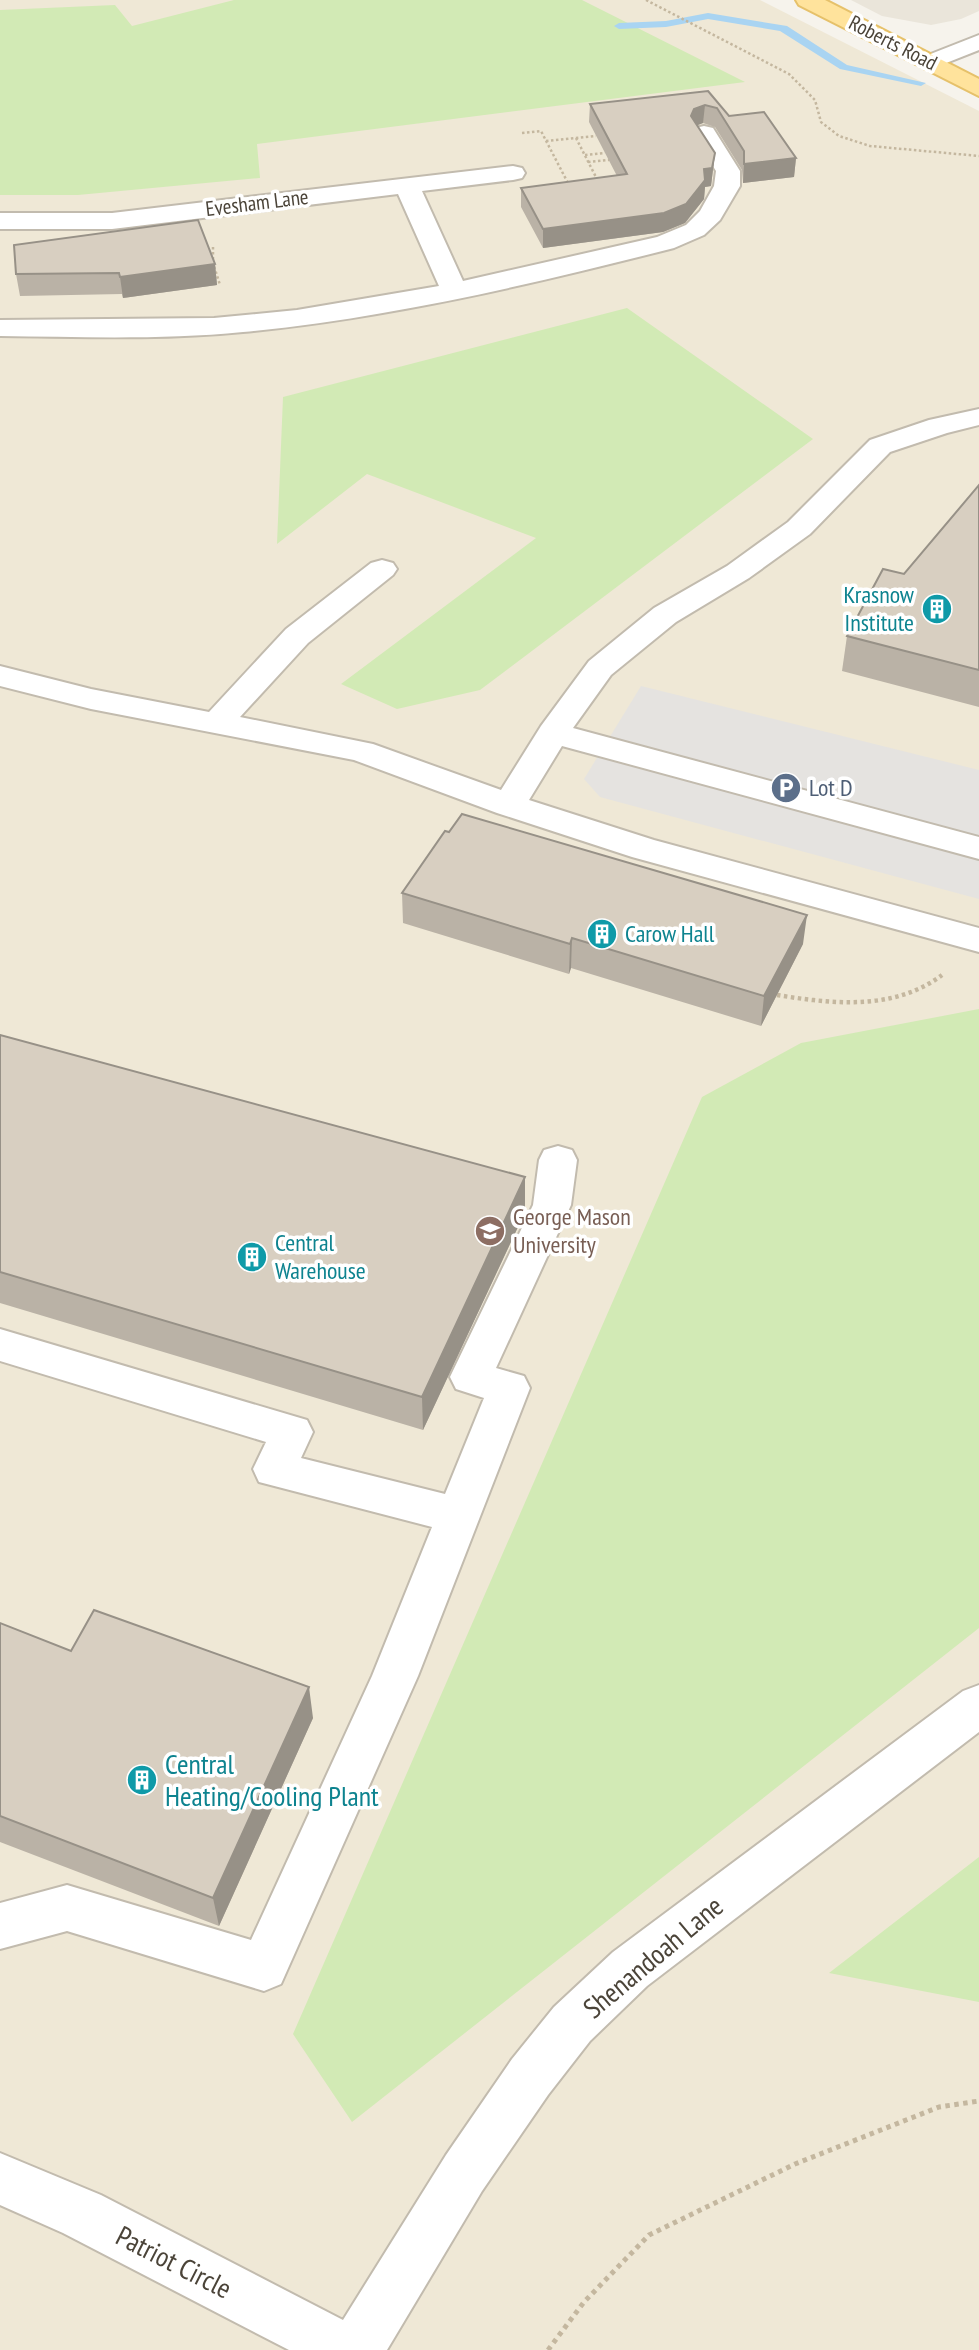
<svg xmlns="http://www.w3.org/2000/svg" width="979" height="2350" font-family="'PT Sans Narrow',sans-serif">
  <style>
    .residential { fill: #eae5da }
    .education { fill: #efe8d6 }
    .green { fill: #d2eab5 }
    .parking { fill: #e5e3e0 }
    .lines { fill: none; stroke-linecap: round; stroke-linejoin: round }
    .stream { fill: #a9d4f2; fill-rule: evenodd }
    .minor-casing { stroke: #c2bbae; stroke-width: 4 }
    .major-casing { stroke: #e6c16a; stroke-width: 4 }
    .path-far2 { stroke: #c4b79f; stroke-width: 2.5; stroke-dasharray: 2.5 2.5; stroke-linecap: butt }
    .path-far1 { stroke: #c4b79f; stroke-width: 4.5; stroke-dasharray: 3.5 3.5; stroke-linecap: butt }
    .path { stroke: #c4b79f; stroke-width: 5; stroke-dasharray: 4.5 4.5; stroke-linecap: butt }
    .minor { fill: #fff; fill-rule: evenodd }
    .major { fill: #ffe39c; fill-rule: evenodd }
    .wall { fill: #bab2a6 }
    .shaded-wall { fill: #979187 }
    .building { fill: #d8cfc1; stroke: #979187; stroke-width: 2 }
    .labels { text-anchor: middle; stroke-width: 7; stroke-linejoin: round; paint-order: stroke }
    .far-street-label { font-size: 21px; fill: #4b4439; stroke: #fff }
    .culture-label { font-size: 24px; fill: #0d838f; stroke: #fff; text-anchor: start }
    .service-label { font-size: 24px; fill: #4e5e75; stroke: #fff; text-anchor: start }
    .education-label { font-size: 24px; fill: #785e54; stroke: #fff; text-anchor: start }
    .near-culture-label { font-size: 28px; fill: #0d838f; stroke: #fff; text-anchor: start }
    .near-street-label { font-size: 28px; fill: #4b4439; stroke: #fff }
  </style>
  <rect width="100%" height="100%" fill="#f6f3ec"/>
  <path class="residential" d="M 851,0 L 979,0 L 979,11 L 961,19 L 931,25 L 882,16 Z"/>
  <path class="education" d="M 0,0 L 760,0 L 979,111 L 979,2350 L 0,2350 Z"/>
  <path class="green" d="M 234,0 L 582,0 L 745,82 L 257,144 L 260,178 L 78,195 L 0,195 L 0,10 L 115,5 L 132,26 Z
    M 627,308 L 813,439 L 480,690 L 397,709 L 341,684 L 536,538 L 367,474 L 277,544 L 283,397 Z
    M 979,1009 L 979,1628 L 352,2122 L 293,2034 L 702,1097 L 801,1043 Z
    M 979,1857 L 979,2002 L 829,1973 Z"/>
  <path class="parking" d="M 641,686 L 979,770 L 979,899 L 600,797 L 584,779 Z"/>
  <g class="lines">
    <path class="stream" d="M 708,13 L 787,26 L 847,65 L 926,83 L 921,86 L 840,69 L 780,31 L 708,19 L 666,27 L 619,29 L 614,26 L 619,23 L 666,21 Z"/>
    <g class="minor-casing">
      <path id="minor" d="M 979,35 L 979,50 L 931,69 L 923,67 L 919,62 L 923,57 Z
        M 704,126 L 713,128 L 740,171 L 740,186 L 720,220 L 704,235 L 674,248 C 533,284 389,318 243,332 C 163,340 81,337 0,336 L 0,320 L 214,318 L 297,310 L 439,286 L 398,194 L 112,229 L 0,229 L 0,213 L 112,213 L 513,166 L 522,168 L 525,173 L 522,178 L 513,180 L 422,191 L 463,281 L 657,237 L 686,225 L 700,211 L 714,186 L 716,171 L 692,133 L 695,128 Z
        M 979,409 L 979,425 L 947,433 L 890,452 L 810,534 L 749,578 L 676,622 L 611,675 L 573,728 L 979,837 L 979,859 L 562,746 L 529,800 L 654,840 L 979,928 L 979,952 L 632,857 L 497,813 L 354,760 L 91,709 L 0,686 L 0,666 L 91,689 L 209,712 L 286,629 L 371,563 L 382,560 L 393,563 L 397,569 L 393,575 L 308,643 L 240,717 L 373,744 L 501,790 L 541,726 L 589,661 L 654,608 L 727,566 L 788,522 L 870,440 L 929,420 Z
        M 558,1146 L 572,1150 L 577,1160 L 571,1205 L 496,1368 L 524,1376 L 530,1388 L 418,1676 L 281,1984 L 264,1991 L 67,1931 L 0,1949 L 0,1903 L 67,1885 L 251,1940 L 372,1676 L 432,1527 L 259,1482 L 253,1469 L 266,1442 L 0,1361 L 0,1329 L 307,1420 L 313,1432 L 301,1458 L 445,1494 L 484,1398 L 456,1389 L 450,1377 L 533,1205 L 539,1160 L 544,1150 Z
        M 979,1685 L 979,1732 L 647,1986 L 590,2041 L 548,2095 L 482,2191 L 387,2350 L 289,2350 L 63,2233 L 0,2205 L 0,2153 L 101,2195 L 343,2320 L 446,2155 L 512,2059 L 554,2007 L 613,1952 L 963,1691 Z"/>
    </g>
    <g class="major-casing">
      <path id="major" d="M 796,0 L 825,0 L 979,79 L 979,96 L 799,5 Z"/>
    </g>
    <path class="path-far2" d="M 646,0 L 789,74 L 815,100 L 821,122 L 839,136 L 870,146 L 979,156
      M 522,133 L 541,131 L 570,187
      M 576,138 L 598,181
      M 546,141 L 596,136
      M 585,155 L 605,153
      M 588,162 L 609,160
      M 213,247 L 213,263 L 220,285"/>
    <path class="path-far1" d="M 777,995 C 833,1004 894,1011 942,975"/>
    <path class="path" d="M 548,2350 L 584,2302 L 649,2235 L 795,2164 L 939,2107 L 979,2101"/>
    <use href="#minor" class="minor"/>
    <use href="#major" class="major"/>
  </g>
  <path class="wall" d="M 708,91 L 729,116 L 796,158 L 794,177 L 743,183 L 742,170 L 715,127 L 703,123 L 697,125 L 715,153 L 711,186 L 705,187 L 704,199 L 685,223 L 663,232 L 543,248 L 521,207 L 521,188 L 617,176 L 589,122 L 590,104 Z
    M 215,264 L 217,285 L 123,298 L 122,294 L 20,296 L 16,274 Z
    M 979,485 L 979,707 L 842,671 L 847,636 L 904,574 Z
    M 402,893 L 803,944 L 761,1026 L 571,968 L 569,974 L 403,923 Z
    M 0,1035 L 525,1177 L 525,1212 L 423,1430 L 0,1303 Z
    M 0,1623 L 71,1651 L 313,1718 L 219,1926 L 0,1842 Z"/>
  <path class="shaded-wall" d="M 705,105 L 703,123 L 693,127 L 691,116 L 694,109 Z
    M 715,153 L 711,186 L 705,187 L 704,199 L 685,223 L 663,232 L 543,248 L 543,229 L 704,169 Z
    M 796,158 L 794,177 L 743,183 L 744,164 Z
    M 215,264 L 217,285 L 123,298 L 120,277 Z
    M 807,915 L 803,944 L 761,1026 L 764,996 Z
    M 572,938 L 571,968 L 569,974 L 570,944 Z
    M 525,1177 L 525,1212 L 423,1430 L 422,1397 Z
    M 309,1687 L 313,1718 L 219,1926 L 213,1898 Z"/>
  <path class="building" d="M 708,91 L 729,116 L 764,112 L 796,158 L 744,164 L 744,151 L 717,108 L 705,105 L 694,109 L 691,116 L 715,153 L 712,168 L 704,169 L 705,180 L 686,204 L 664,213 L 543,229 L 521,188 L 627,174 L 590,104 Z
    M 198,220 L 215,264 L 120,277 L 119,273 L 16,274 L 14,245 Z
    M 979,485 L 979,670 L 847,636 L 883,569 L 904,574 Z
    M 462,814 L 807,915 L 764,996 L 572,938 L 570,944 L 402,893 L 445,831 L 449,832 Z
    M 0,1035 L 525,1177 L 422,1397 L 0,1272 Z
    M 94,1610 L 309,1687 L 213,1898 L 0,1816 L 0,1623 L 71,1651 Z"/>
  <defs>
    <g id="building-disc" transform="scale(1.575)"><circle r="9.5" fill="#0f9aa8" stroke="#fff"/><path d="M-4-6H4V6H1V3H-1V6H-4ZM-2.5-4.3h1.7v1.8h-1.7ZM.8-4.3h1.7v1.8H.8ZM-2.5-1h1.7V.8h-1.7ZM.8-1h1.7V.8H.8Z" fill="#fff"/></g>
    <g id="parking-disc" transform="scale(1.575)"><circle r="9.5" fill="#5c6f8a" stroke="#fff"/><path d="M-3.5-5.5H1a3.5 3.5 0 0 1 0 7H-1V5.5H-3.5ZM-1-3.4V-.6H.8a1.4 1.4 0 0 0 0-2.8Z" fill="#fff"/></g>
    <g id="university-disc" transform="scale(1.575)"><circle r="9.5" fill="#8d6e63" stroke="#fff"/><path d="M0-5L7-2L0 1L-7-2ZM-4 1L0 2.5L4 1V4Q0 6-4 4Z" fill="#fff"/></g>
  </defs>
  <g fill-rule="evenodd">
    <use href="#building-disc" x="937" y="609"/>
    <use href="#parking-disc" x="786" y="788"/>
    <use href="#building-disc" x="602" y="934"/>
    <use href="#university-disc" x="490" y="1231"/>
    <use href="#building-disc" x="252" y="1257"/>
    <use href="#building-disc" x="142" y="1780"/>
  </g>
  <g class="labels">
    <g class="far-street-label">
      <text transform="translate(893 43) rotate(27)" y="7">Roberts Road</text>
      <text transform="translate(257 203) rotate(-7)" y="7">Evesham Lane</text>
    </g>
    <g class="culture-label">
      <text x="914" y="603" text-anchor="end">Krasnow<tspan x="914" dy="28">Institute</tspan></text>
      <text x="625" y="942">Carow Hall</text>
      <text x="275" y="1251">Central<tspan x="275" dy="28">Warehouse</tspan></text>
    </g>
    <g class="service-label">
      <text x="809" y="796">Lot D</text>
    </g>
    <g class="education-label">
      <text x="513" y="1225">George Mason<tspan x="513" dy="28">University</tspan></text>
    </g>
    <g class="near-culture-label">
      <text x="165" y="1774">Central<tspan x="165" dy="32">Heating/Cooling Plant</tspan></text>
    </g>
    <g class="near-street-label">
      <text transform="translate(653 1957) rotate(-40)" y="10">Shenandoah Lane</text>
      <text transform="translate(174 2262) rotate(27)" y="10">Patriot Circle</text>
    </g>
  </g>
</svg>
